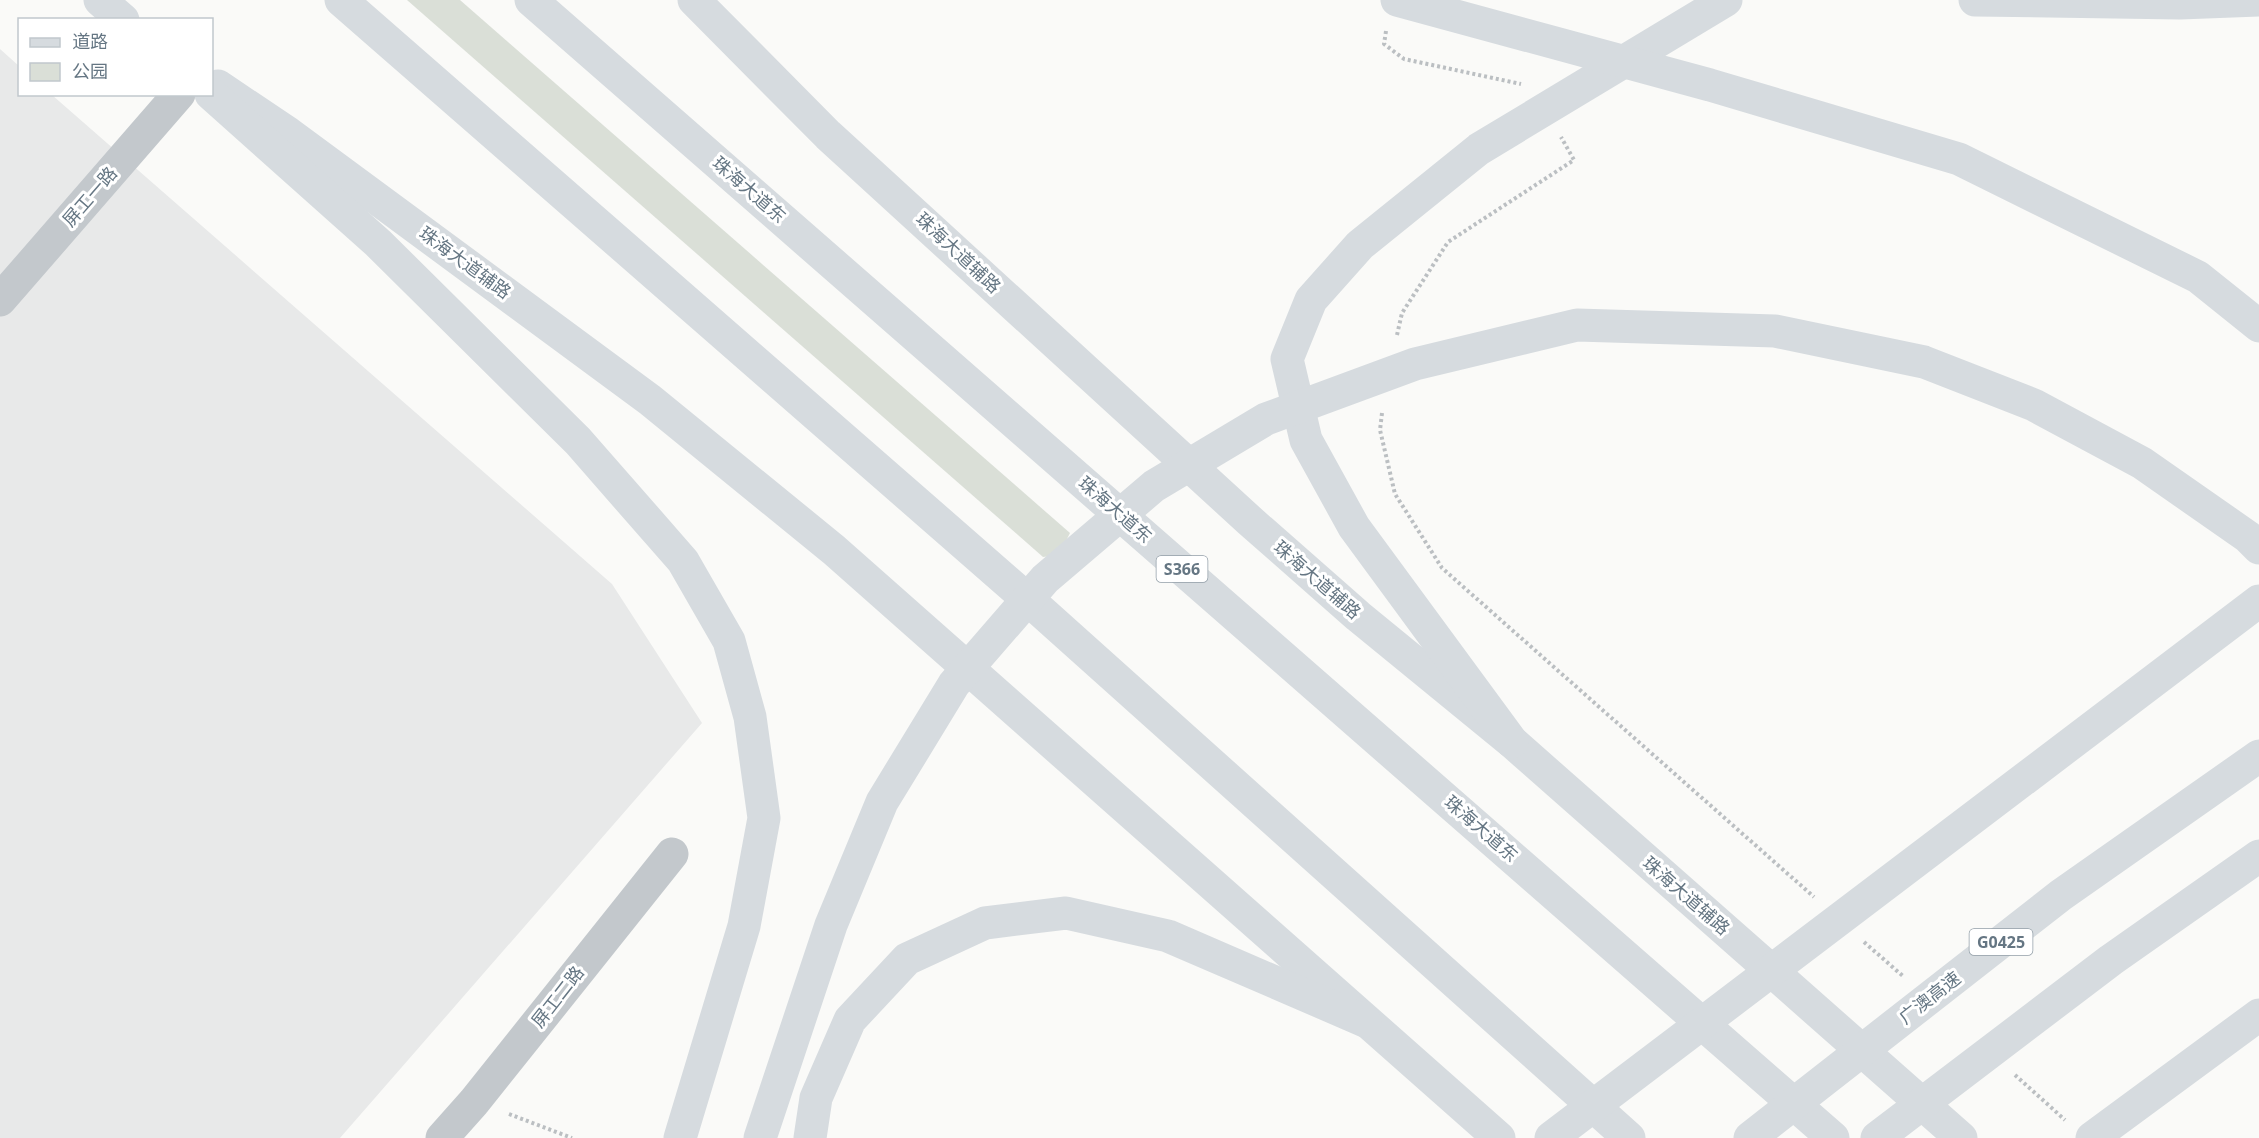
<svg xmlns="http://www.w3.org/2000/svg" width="2259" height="1138" font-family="'Open Sans','Noto Sans SC',sans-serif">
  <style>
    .built { fill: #e8e9e9 }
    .green { fill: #dadfd7 }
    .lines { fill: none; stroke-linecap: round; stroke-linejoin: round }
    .path { stroke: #bbbfc2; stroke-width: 4; stroke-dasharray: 3 3; stroke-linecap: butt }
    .tertiary { stroke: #c3c8cc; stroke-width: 33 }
    .secondary { stroke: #d6dbdf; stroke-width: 33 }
    .primary { stroke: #d6dbdf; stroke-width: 33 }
    .trunk { stroke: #d6dbdf; stroke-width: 33 }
    .motorway { stroke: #d6dbdf; stroke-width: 33 }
    .labels { text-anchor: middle; stroke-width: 6; stroke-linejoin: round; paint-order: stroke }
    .shield { fill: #fff; stroke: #939fa8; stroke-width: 1.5 }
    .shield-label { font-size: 16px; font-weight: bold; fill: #657683 }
    .street-label { font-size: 18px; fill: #657683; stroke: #fff }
  </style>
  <rect width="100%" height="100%" fill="#fafaf8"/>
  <path class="built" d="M 0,49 L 19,66 L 20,94 L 52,95 L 612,584 L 702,723 L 340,1138 L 0,1138 Z"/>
  <path class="green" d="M 407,0 L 460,0 L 1070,533 L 1059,555 L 1043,557 Z"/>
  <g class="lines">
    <path class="path" d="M 1386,31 L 1384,44 L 1404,59 L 1521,84
      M 1397,335 L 1402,313 L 1448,242 L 1574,160 L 1561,137
      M 1382,413 L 1380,430 L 1395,494 L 1442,568 L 1814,897
      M 1864,942 L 1904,977
      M 2015,1075 L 2065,1120
      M 509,1114 L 572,1138"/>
    <path class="tertiary" d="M 0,300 L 179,94
      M 442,1138 L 474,1102 L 672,854"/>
    <path class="secondary" d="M 100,0 L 123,20
      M 694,0 L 828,135 L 1250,521 L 1358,616 L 1512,742 L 1961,1138
      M 218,86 L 288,133 L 650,400 L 834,550 L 1499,1138"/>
    <path class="primary" d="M 1512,742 L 1354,527 L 1306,440 L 1287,359 L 1311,300 L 1360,245 L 1479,149 L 1726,0"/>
    <path class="trunk" d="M 341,0 L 1042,612 L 1629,1138
      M 531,0 L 1833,1138"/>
    <path class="motorway" d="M 1397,0 L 1710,85 L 1959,159 L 2198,277 L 2259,326
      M 1975,0 L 2180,3 L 2259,0
      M 211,94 L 378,243 L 578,441 L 683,561 L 729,641 L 750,717 L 764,818 L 744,926 L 680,1138
      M 760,1138 L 831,925 L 882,802 L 954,684 L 1045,579 L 1154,486 L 1266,419 L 1415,364 L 1577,325 L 1775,331 L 1924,362 L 2034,405 L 2142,463 L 2248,537 L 2259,548
      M 810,1138 L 816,1098 L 850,1020 L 907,959 L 985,923 L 1066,913 L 1168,936 L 1365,1021
      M 1551,1138 L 2259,601
      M 1750,1138 L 2061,895 L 2259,756
      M 1877,1138 L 2111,960 L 2259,856
      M 2092,1138 L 2259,1015"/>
  </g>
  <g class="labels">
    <g class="shield">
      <rect x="1156.5" y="556" width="51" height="26" rx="4.5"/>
      <rect x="1969.5" y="929" width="63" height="26" rx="4.5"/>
    </g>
    <g class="shield-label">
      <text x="1182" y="575">S366</text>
      <text x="2001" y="948">G0425</text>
    </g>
    <g class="street-label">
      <text transform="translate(749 190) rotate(41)" y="6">珠海大道东</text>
      <text transform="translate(90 197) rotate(-49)" y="6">屏工一路</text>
      <text transform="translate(958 253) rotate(43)" y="6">珠海大道辅路</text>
      <text transform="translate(465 263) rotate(36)" y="6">珠海大道辅路</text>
      <text transform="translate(1115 510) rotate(41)" y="6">珠海大道东</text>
      <text transform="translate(1317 580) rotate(41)" y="6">珠海大道辅路</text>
      <text transform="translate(1481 829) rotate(41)" y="6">珠海大道东</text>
      <text transform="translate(1686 896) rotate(41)" y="6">珠海大道辅路</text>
      <text transform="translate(558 997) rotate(-52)" y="6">屏工二路</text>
      <text transform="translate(1930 998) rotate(-38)" y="6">广澳高速</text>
    </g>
  </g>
  <rect x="18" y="18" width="195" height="78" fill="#ffffff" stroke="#c1c8cd" stroke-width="1.5"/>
  <rect x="30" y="38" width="30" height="9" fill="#d6dbdf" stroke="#c1c8cd" stroke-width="1.5"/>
  <text x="72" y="48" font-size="18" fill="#657683">道路</text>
  <rect x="30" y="63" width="30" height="18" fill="#dadfd7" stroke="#c1c8cd" stroke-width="1.5"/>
  <text x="72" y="78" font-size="18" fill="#657683">公园</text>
</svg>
